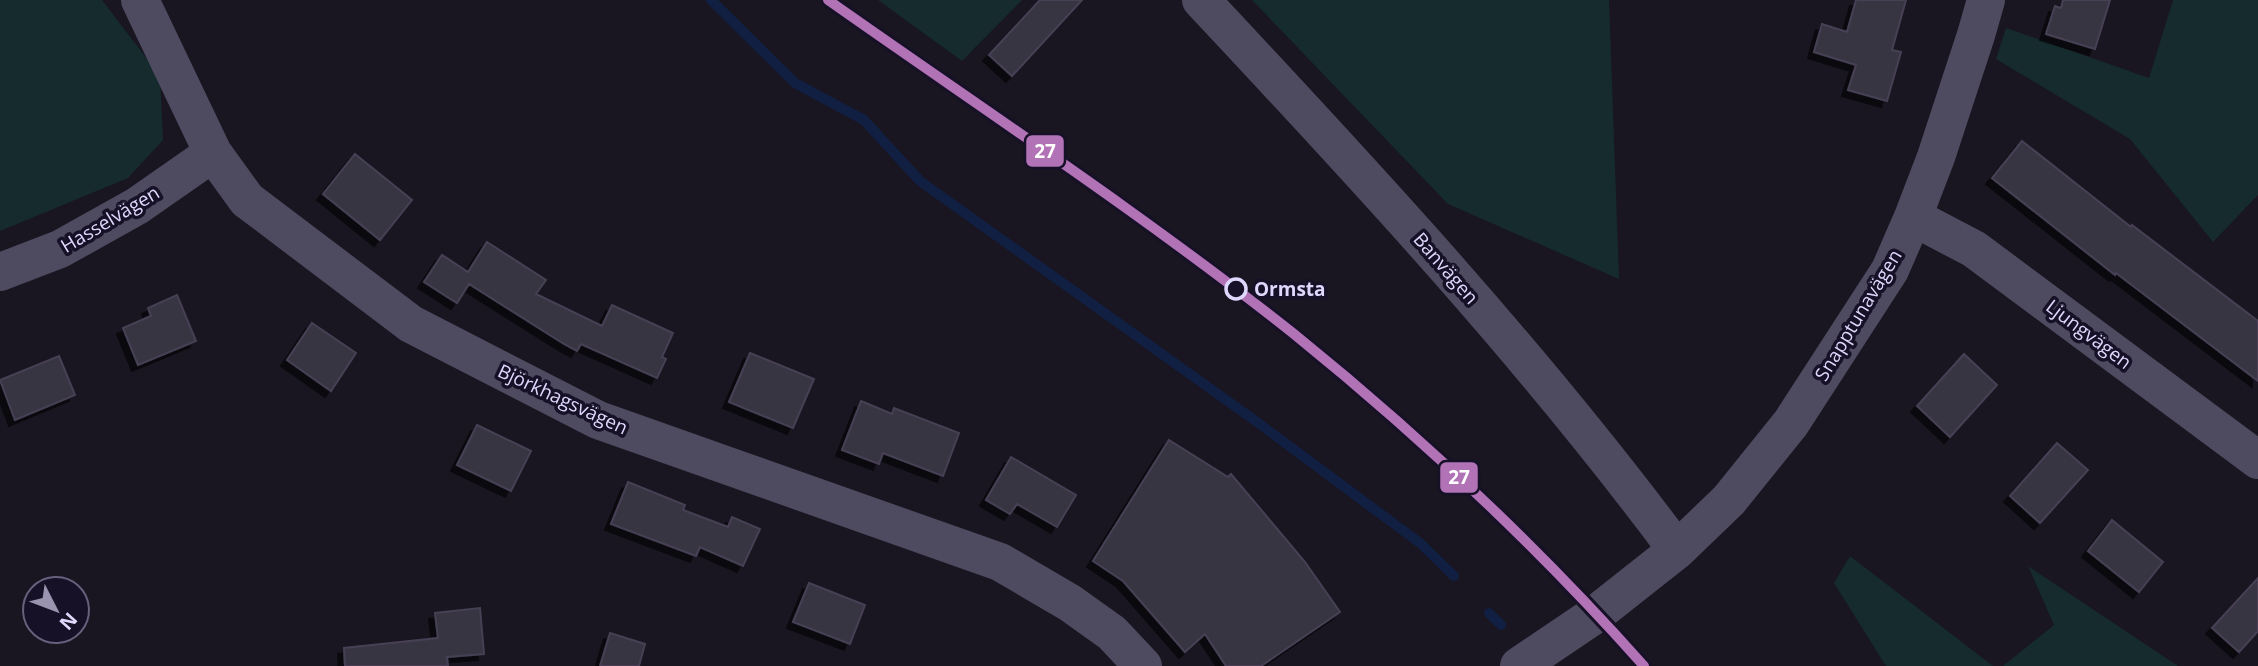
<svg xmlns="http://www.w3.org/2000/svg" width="2258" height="666" font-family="'Open Sans',sans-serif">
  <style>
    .green { fill: #152b2d }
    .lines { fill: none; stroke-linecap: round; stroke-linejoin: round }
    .stream { stroke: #111f43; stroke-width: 10 }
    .building { fill: #383443; stroke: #464154; stroke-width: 2; filter: url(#shadow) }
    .minor { stroke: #4e4b61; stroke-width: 38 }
    .rail-1-casing { stroke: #161126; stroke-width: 16 }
    .rail-1 { stroke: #b172b6; stroke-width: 10 }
    .stop-dot { fill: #161126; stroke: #dfd8fd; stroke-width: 3.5 }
    .labels { text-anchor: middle; stroke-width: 7; stroke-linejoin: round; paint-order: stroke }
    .street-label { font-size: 19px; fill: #dfd8fd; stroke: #161126 }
    .stop-label { font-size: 19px; font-weight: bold; fill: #dfd8fd; stroke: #161126; text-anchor: start }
    .line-badge { stroke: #161126; stroke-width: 2.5 }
    .badge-label { font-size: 19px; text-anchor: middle; font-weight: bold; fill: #fff }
  </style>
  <defs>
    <filter id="shadow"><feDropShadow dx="-6" dy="6" stdDeviation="0" flood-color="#0009"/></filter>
  </defs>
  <rect width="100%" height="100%" fill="#191621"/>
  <path class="green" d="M 0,0 L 102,0 L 160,76 L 163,140 L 128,178 L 0,231 Z
    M 878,0 L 1022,0 L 962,61 Z
    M 1252,0 L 1609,0 L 1619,279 L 1448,204 Z
    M 2173,0 L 2258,0 L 2258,195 L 2213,242 L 2130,139 L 1996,59 L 2006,28 L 2149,78 Z
    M 1850,556 L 1993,666 L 1886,666 L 1834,583 Z
    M 2028,566 L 2178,666 L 2003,666 L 2054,625 Z"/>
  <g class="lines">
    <path class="stream" d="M 711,0 L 795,83 L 864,120 L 920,181 L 1257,422 L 1420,543 L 1454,576
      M 1489,613 L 1501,625"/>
  </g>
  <path class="building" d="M 1040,0 L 1082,0 L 1012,76 L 989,55 Z
    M 1856,0 L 1906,0 L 1892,50 L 1901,52 L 1887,101 L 1848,90 L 1856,65 L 1814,52 L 1822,24 L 1847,32 Z
    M 2063,0 L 2110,0 L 2095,49 L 2046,34 L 2055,6 L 2061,8 Z
    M 2022,141 L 2131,227 L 2132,225 L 2258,321 L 2258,381 L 2116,273 L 2115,275 L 1992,178 Z
    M 355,154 L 412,200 L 380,240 L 323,194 Z
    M 487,242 L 546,280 L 536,294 L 602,326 L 612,305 L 673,333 L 662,357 L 666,359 L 657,378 L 581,344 L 577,351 L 564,344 L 469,284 L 457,303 L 424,282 L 442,255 L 468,272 Z
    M 177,295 L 196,341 L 138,365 L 123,328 L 151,316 L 148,308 Z
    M 312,323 L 356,353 L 331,391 L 287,360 Z
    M 750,353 L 814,379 L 793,428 L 729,402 Z
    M 1964,354 L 1997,385 L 1950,437 L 1917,406 Z
    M 59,356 L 75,395 L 15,420 L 0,380 Z
    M 861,401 L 892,414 L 894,408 L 959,433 L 943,476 L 883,453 L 879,464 L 842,450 Z
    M 477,425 L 531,451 L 511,491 L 457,465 Z
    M 1169,440 L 1228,477 L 1231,474 L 1305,562 L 1340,612 L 1261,666 L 1226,666 L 1205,634 L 1185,652 L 1123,581 L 1093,561 Z
    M 2057,443 L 2088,470 L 2040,523 L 2010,496 Z
    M 1011,457 L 1076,495 L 1057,527 L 1017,504 L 1010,514 L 986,500 Z
    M 628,482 L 685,505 L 683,510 L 728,527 L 732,517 L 760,529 L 743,566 L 700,547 L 696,556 L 611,524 Z
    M 2112,520 L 2163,562 L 2139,592 L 2088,551 Z
    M 2258,578 L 2258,631 L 2239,652 L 2212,628 Z
    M 809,583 L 865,605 L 850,644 L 793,622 Z
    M 480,608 L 484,654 L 447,657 L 448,666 L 345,666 L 344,648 L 438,638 L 435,613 Z
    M 610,633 L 645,644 L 639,666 L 600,666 Z"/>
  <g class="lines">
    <path class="minor" d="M 140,0 L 213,153 L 247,200 L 411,324 L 598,420 L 1000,562 L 1070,603 L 1112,633 L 1143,666
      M 1201,0 C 1367,177 1532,355 1677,550
      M 1913,217 L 1974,249 L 2258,460
      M 0,272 L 60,249 L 137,206 L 213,153
      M 1519,666 L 1596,614 L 1677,550 L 1729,500 L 1791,423 L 1890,270 L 1913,217 L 1936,157 L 1976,35 L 1986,0"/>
    <g class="rail-1-casing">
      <path id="rail-1" d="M 828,0 C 984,110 1144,215 1294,334 C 1419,435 1537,546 1644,666"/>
    </g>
    <use href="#rail-1" class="rail-1"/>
  </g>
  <circle class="stop-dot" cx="1236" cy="289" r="10"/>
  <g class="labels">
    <g class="street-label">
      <text transform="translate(110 219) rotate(-31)" y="7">Hasselvägen</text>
      <text transform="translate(1446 268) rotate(49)" y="7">Banvägen</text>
      <text transform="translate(1858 315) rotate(-59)" y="7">Snapptunavägen</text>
      <text transform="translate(2089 334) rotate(37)" y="7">Ljungvägen</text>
      <text transform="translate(563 399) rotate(25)" y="7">Björkhagsvägen</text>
    </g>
    <g class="stop-label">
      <text x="1254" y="296">Ormsta</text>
    </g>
  </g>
  <g class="line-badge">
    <rect x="1025" y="134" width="40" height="34" rx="7" fill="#b172b6"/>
    <rect x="1439" y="461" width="40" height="33" rx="7" fill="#b172b6"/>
  </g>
  <g class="badge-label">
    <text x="1045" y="158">27</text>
    <text x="1459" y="484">27</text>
  </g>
  <g transform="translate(56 610) rotate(132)"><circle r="33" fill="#161126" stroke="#66617c" stroke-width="2"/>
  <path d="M0-5L12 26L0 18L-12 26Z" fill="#9a94b0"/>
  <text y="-10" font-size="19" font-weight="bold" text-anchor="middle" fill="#dfd8fd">N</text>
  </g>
</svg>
